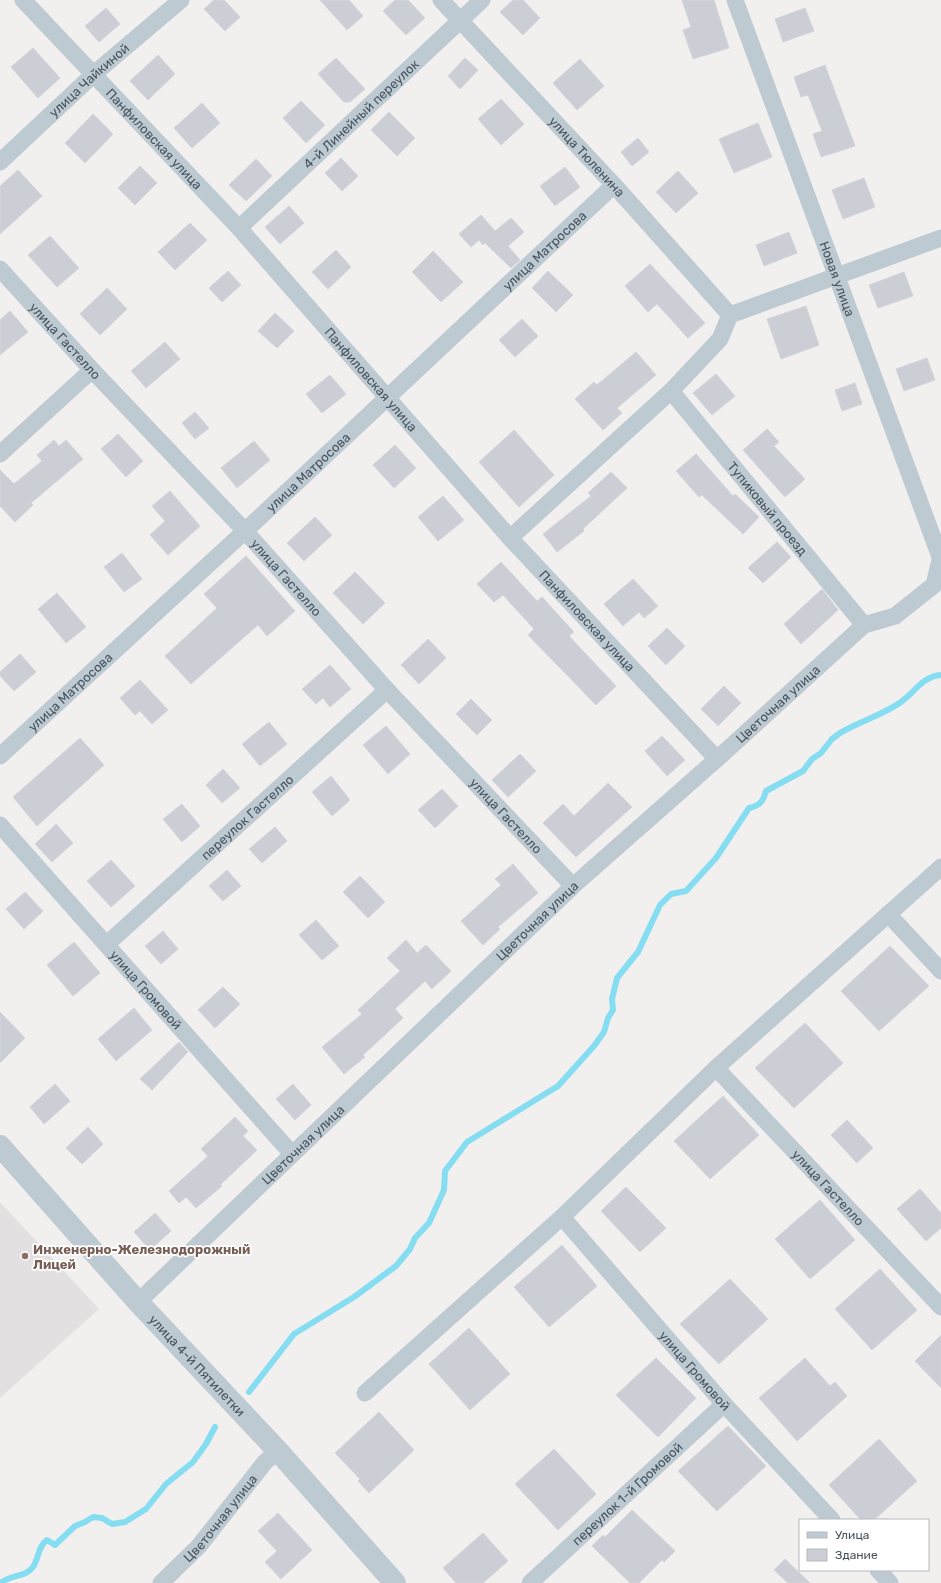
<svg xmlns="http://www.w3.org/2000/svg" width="941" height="1583" font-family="Rubik,sans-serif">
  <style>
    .education { fill: #e3e0e1 }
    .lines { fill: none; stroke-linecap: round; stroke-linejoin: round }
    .stream { stroke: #85ddf1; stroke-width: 6 }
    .building { fill: #cbced4; stroke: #d2d5db }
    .minor { stroke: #becad2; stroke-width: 17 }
    .tertiary { stroke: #becad2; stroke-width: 22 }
    .education-dot { fill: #8d6e63; stroke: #fff; stroke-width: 1.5 }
    .labels { text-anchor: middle; stroke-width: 3.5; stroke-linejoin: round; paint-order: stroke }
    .street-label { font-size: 13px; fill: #46535d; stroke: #fff }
    .education-label { font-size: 13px; font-weight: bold; fill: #785e54; stroke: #fff; text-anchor: start }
  </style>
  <rect width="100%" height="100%" fill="#f2efef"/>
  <path class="education" d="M 0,1202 L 99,1309 L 0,1398 Z"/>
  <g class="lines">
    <path class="stream" d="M 249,1392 L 294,1334 L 354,1297 L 396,1266 L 410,1249 L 415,1238 L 429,1223 L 444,1190 L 445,1171 L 467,1142 L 558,1086 L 594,1046 L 604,1032 L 608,1018 L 613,1010 L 612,999 L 617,978 L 638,952 L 660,905 L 671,894 L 686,891 L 716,858 L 749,808 C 759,806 763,802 766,791 L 803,771 L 812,759 L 821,753 L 832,739 L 840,733 C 860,721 883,715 901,702 C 915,692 923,676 941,675
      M 1,1583 C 10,1574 25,1578 33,1567 C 39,1558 38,1546 47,1540 L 55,1545 L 75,1526 L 85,1522 L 93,1517 L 102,1518 L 112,1524 L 125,1522 L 146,1509 L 166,1484 L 193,1462 L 206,1444 L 215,1427"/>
  </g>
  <path class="building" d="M 214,0 L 224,0 L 240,17 L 225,31 L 204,9 Z
    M 320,0 L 349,0 L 363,16 L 347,30 Z
    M 395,0 L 408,0 L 425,18 L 406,35 L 383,11 Z
    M 513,0 L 523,0 L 540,18 L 523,35 L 500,12 Z
    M 682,0 L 714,0 L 729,48 L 693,59 L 683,30 L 691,27 Z
    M 106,8 L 120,24 L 99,42 L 85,26 Z
    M 805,8 L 814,31 L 783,42 L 775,19 Z
    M 33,48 L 60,78 L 38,98 L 11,67 Z
    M 158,55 L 175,74 L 148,100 L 130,81 Z
    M 336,58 L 365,89 L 350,102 L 344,102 L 318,74 Z
    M 465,58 L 478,70 L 460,89 L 448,76 Z
    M 580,59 L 604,86 L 577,110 L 553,83 Z
    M 825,65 L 855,146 L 821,157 L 813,134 L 822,131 L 808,95 L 801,97 L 794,77 Z
    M 501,99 L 524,124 L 501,145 L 478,119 Z
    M 301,101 L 325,125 L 306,143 L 283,118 Z
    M 202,103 L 220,123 L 192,148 L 174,128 Z
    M 389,112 L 415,138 L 397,156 L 371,130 Z
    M 93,114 L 113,134 L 85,163 L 65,143 Z
    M 758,123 L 772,157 L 734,173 L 719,139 Z
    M 638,138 L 649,152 L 632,166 L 621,152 Z
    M 341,158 L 358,176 L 342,191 L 325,173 Z
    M 256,159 L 272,176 L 246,201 L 229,185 Z
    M 140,166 L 157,183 L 135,205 L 118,188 Z
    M 565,167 L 580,187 L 555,206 L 540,186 Z
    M 18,170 L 42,196 L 0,234 L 0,186 Z
    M 678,171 L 698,193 L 676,213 L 656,192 Z
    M 864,178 L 875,207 L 843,219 L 832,190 Z
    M 289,206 L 304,223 L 280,244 L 265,227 Z
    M 481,215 L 495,231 L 511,218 L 524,232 L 508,246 L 520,260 L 511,268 L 485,243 L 483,245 L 479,240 L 471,247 L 459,234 Z
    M 190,223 L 207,240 L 175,270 L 158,252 Z
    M 789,232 L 797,253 L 764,266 L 756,245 Z
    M 50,236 L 79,268 L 57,287 L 28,255 Z
    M 336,250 L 351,267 L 328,289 L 312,272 Z
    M 433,251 L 463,282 L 441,302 L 412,272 Z
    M 650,264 L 705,323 L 688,338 L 657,304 L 648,312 L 625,286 Z
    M 228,271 L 241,285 L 222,302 L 209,288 Z
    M 548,271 L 573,295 L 556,312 L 532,288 Z
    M 904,272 L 913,296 L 878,308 L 869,285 Z
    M 107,288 L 127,309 L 100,335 L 80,314 Z
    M 806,306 L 819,345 L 781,359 L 767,319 Z
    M 10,311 L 28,332 L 0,355 L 0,320 Z
    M 275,313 L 294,331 L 277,348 L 258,331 Z
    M 522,319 L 538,336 L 515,357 L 499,340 Z
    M 165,342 L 180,359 L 146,388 L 131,371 Z
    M 636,352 L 656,375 L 617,408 L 622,413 L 603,430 L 575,399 L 594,382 L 597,385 Z
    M 927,358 L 935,380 L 904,391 L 896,369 Z
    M 716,374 L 735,396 L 712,415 L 693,393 Z
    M 330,375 L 346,394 L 322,413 L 306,394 Z
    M 855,383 L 862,404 L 842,411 L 835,390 Z
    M 195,412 L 209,428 L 195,439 L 182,423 Z
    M 767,429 L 779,442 L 774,446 L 805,479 L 785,497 L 743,450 Z
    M 514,430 L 554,475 L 519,507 L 479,462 Z
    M 118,434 L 143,461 L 126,477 L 101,449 Z
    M 54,440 L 59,446 L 66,440 L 83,459 L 31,503 L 33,505 L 15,522 L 0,506 L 0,470 L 14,484 L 42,461 L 37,455 Z
    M 254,441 L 270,460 L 237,488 L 221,468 Z
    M 395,445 L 416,468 L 394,488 L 373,465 Z
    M 696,454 L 733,496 L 735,494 L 759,517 L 743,534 L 702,495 L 699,497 L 676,471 Z
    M 611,472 L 627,488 L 583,529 L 584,531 L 557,552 L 543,534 L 591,496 L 588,493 Z
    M 170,491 L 200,526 L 168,555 L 150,535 L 165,521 L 152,506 Z
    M 443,496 L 464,520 L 438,541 L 418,517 Z
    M 315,517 L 332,535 L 304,561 L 287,543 Z
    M 777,542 L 791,557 L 763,583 L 748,568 Z
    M 122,553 L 142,579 L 124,592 L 104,567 Z
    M 246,556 L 295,611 L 267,636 L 258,625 L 191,684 L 165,656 L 217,608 L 204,594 Z
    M 501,562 L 537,601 L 542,597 L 574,632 L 569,636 L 616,686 L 596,705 L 528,635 L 534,629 L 503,595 L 494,602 L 477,584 Z
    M 355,572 L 385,603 L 363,624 L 333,593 Z
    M 633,579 L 658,606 L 644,618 L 639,612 L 623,626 L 604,604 Z
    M 822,589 L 838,610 L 801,644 L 784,624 Z
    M 57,593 L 86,627 L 66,643 L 38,609 Z
    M 667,628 L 685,646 L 666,665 L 648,646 Z
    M 428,639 L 446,658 L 419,684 L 401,665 Z
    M 20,654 L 36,672 L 14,691 L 0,676 L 0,672 Z
    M 330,665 L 351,689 L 330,707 L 323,698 L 316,704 L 302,689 Z
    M 140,680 L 168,710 L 152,724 L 140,711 L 135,715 L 120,698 Z
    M 724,686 L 741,703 L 718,726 L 701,709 Z
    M 471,699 L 492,720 L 477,735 L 456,714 Z
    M 269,722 L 287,744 L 260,766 L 242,744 Z
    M 386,726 L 410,754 L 388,774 L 363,745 Z
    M 662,736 L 685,760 L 667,776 L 645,751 Z
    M 80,738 L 104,765 L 37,826 L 13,797 Z
    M 520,754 L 536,771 L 508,797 L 492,780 Z
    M 223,769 L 240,788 L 222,803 L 206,785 Z
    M 331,776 L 350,800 L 332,816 L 312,792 Z
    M 608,783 L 632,807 L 576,857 L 543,823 L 563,804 L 574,816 Z
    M 442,789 L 458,806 L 435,828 L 418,810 Z
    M 182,804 L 200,826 L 182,842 L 163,819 Z
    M 56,824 L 73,843 L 52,862 L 35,844 Z
    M 275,827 L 287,841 L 262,863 L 249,849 Z
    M 111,860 L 135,886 L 111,907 L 87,881 Z
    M 513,864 L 538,893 L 498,927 L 500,929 L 483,945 L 461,921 L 501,885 L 495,879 Z
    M 227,870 L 241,886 L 223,901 L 209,886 Z
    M 360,876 L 385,902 L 368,918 L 343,892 Z
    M 25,892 L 43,911 L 24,929 L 6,909 Z
    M 316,920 L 339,946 L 322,960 L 299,935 Z
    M 163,931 L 178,949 L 161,964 L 145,946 Z
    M 406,940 L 417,953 L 426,945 L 451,971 L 432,989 L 425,981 L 395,1009 L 403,1018 L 363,1055 L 365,1057 L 344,1074 L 322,1047 L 362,1014 L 358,1010 L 400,971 L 387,958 Z
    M 74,942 L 100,973 L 73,996 L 47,965 Z
    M 890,946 L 929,986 L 879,1031 L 841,991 Z
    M 223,987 L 240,1004 L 215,1028 L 198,1010 Z
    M 134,1008 L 152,1030 L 116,1061 L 98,1039 Z
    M 0,1012 L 25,1038 L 0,1063 Z
    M 805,1023 L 843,1063 L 794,1108 L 755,1068 Z
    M 179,1042 L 188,1052 L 152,1090 L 140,1079 Z
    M 55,1084 L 70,1101 L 44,1124 L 30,1107 Z
    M 293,1084 L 311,1105 L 295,1120 L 276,1099 Z
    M 723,1096 L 759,1135 L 710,1179 L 674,1141 Z
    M 235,1117 L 248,1131 L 243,1136 L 257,1150 L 220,1185 L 222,1186 L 196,1208 L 186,1197 L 179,1203 L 169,1191 L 208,1156 L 201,1149 Z
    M 847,1120 L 873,1148 L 857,1163 L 831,1135 Z
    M 88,1127 L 103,1144 L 82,1164 L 66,1148 Z
    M 626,1187 L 666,1228 L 640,1252 L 601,1211 Z
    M 920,1189 L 941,1213 L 941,1228 L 926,1241 L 897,1209 Z
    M 820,1200 L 855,1240 L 810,1279 L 775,1239 Z
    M 155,1213 L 171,1231 L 150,1250 L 134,1232 Z
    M 562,1245 L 597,1286 L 549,1327 L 514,1287 Z
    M 880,1269 L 917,1310 L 872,1350 L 835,1309 Z
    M 730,1279 L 768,1319 L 719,1364 L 680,1324 Z
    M 469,1328 L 510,1374 L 470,1410 L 429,1364 Z
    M 941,1335 L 941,1388 L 915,1361 Z
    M 656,1358 L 696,1398 L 658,1437 L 616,1395 Z
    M 805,1358 L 830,1386 L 835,1382 L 847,1396 L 797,1441 L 759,1398 Z
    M 379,1412 L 414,1450 L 369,1493 L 358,1481 L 360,1479 L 335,1453 Z
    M 728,1426 L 766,1466 L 717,1511 L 678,1471 Z
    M 879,1439 L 917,1481 L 874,1520 L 861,1520 L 829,1485 Z
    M 554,1449 L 596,1494 L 558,1530 L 515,1484 Z
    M 632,1510 L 675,1551 L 664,1562 L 662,1560 L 639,1583 L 630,1583 L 592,1546 L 603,1535 L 605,1537 Z
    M 278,1513 L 312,1550 L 281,1579 L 265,1562 L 277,1551 L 258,1531 Z
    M 483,1533 L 508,1561 L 483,1583 L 456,1583 L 443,1568 Z
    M 785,1559 L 810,1583 L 788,1583 L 774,1570 Z"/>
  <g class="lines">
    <g class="minor">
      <path id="s1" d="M 23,0 L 239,228 L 510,538 L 717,759"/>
      <path id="s2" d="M 441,0 L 614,185 L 730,315"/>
      <path id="s3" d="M 735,0 L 940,557"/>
      <path id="s4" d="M 0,162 L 95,73 L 181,0"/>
      <path id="s5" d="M 239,228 L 482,0"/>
      <path id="s6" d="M 0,269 L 92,370 L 245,531 L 387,690 L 573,886"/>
      <path id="s7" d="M 671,391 L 864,625"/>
      <path d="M 0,454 L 92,370"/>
      <path d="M 510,538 L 671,391 L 720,339 L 730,315 L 941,238"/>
      <path id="s8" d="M 0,756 L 245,531 L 614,185"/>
      <path id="s9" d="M 0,825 L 292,1154"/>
      <path d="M 888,914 L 941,971"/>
      <path id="s10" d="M 107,944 L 387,690"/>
      <path id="s11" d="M 716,1068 L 941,1307"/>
      <path id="s12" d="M 562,1217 L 724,1404 L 832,1520"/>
      <path id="s13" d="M 138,1302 L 573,886 L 717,759 L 864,625 L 895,616 L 934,585 L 941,556"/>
      <path d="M 365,1393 L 562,1217 L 716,1068 L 941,867"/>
      <path d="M 878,1570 L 890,1583"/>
      <path id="s14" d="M 161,1583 L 199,1546 L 265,1462 L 278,1451"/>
      <path id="s15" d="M 530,1583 L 724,1404"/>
    </g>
    <path class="tertiary" id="s16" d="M 0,1146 L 138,1302 L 278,1451 L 395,1583"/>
  </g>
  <circle class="education-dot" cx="25" cy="1256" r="4"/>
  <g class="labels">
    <g class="street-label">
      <text dy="5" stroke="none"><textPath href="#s4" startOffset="121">улица Чайкиной</textPath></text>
      <text dy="5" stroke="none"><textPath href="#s5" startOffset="167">4-й Линейный переулок</textPath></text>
      <text dy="5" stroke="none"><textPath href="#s1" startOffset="191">Панфиловская улица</textPath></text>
      <text dy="5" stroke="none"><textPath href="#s2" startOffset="214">улица Тюленина</textPath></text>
      <text dy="5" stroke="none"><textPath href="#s8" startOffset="743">улица Матросова</textPath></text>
      <text dy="5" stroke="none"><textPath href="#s3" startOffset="297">Новая улица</textPath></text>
      <text dy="5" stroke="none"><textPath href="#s6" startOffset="97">улица Гастелло</textPath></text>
      <text dy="5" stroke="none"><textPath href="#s1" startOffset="515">Панфиловская улица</textPath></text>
      <text dy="5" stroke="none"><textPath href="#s8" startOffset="419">улица Матросова</textPath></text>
      <text dy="5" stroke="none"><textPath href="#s7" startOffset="152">Тупиковый проезд</textPath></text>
      <text dy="5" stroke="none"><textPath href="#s6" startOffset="421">улица Гастелло</textPath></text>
      <text dy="5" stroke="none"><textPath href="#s1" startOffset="839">Панфиловская улица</textPath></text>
      <text dy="5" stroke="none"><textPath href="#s8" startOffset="95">улица Матросова</textPath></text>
      <text dy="5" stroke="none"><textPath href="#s13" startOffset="876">Цветочная улица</textPath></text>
      <text dy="5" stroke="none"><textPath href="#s6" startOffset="745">улица Гастелло</textPath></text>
      <text dy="5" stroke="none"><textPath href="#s10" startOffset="189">переулок Гастелло</textPath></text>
      <text dy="5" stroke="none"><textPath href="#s13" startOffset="552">Цветочная улица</textPath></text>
      <text dy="5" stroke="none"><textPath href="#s9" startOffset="220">улица Громовой</textPath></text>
      <text dy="5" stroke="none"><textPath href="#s13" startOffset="228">Цветочная улица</textPath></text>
      <text dy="5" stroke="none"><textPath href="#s11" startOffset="164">улица Гастелло</textPath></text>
      <text dy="5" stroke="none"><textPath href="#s16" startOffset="295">улица 4-й Пятилетки</textPath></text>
      <text dy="5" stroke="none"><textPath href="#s12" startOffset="203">улица Громовой</textPath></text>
      <text dy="5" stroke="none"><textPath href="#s15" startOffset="132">переулок 1-й Громовой</textPath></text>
      <text dy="5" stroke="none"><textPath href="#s14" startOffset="88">Цветочная улица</textPath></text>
    </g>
    <g class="education-label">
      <text x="33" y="1254">Инженерно-Железнодорожный<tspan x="33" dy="15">Лицей</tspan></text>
    </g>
  </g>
  <rect x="799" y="1519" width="130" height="52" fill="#ffffff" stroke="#b5babe"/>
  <rect x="807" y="1532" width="20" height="6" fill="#becad2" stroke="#b5babe"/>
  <text x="835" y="1539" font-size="12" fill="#46535d">Улица</text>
  <rect x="807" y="1549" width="20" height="12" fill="#cbced4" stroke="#b5babe"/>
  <text x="835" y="1559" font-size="12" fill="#46535d">Здание</text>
</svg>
